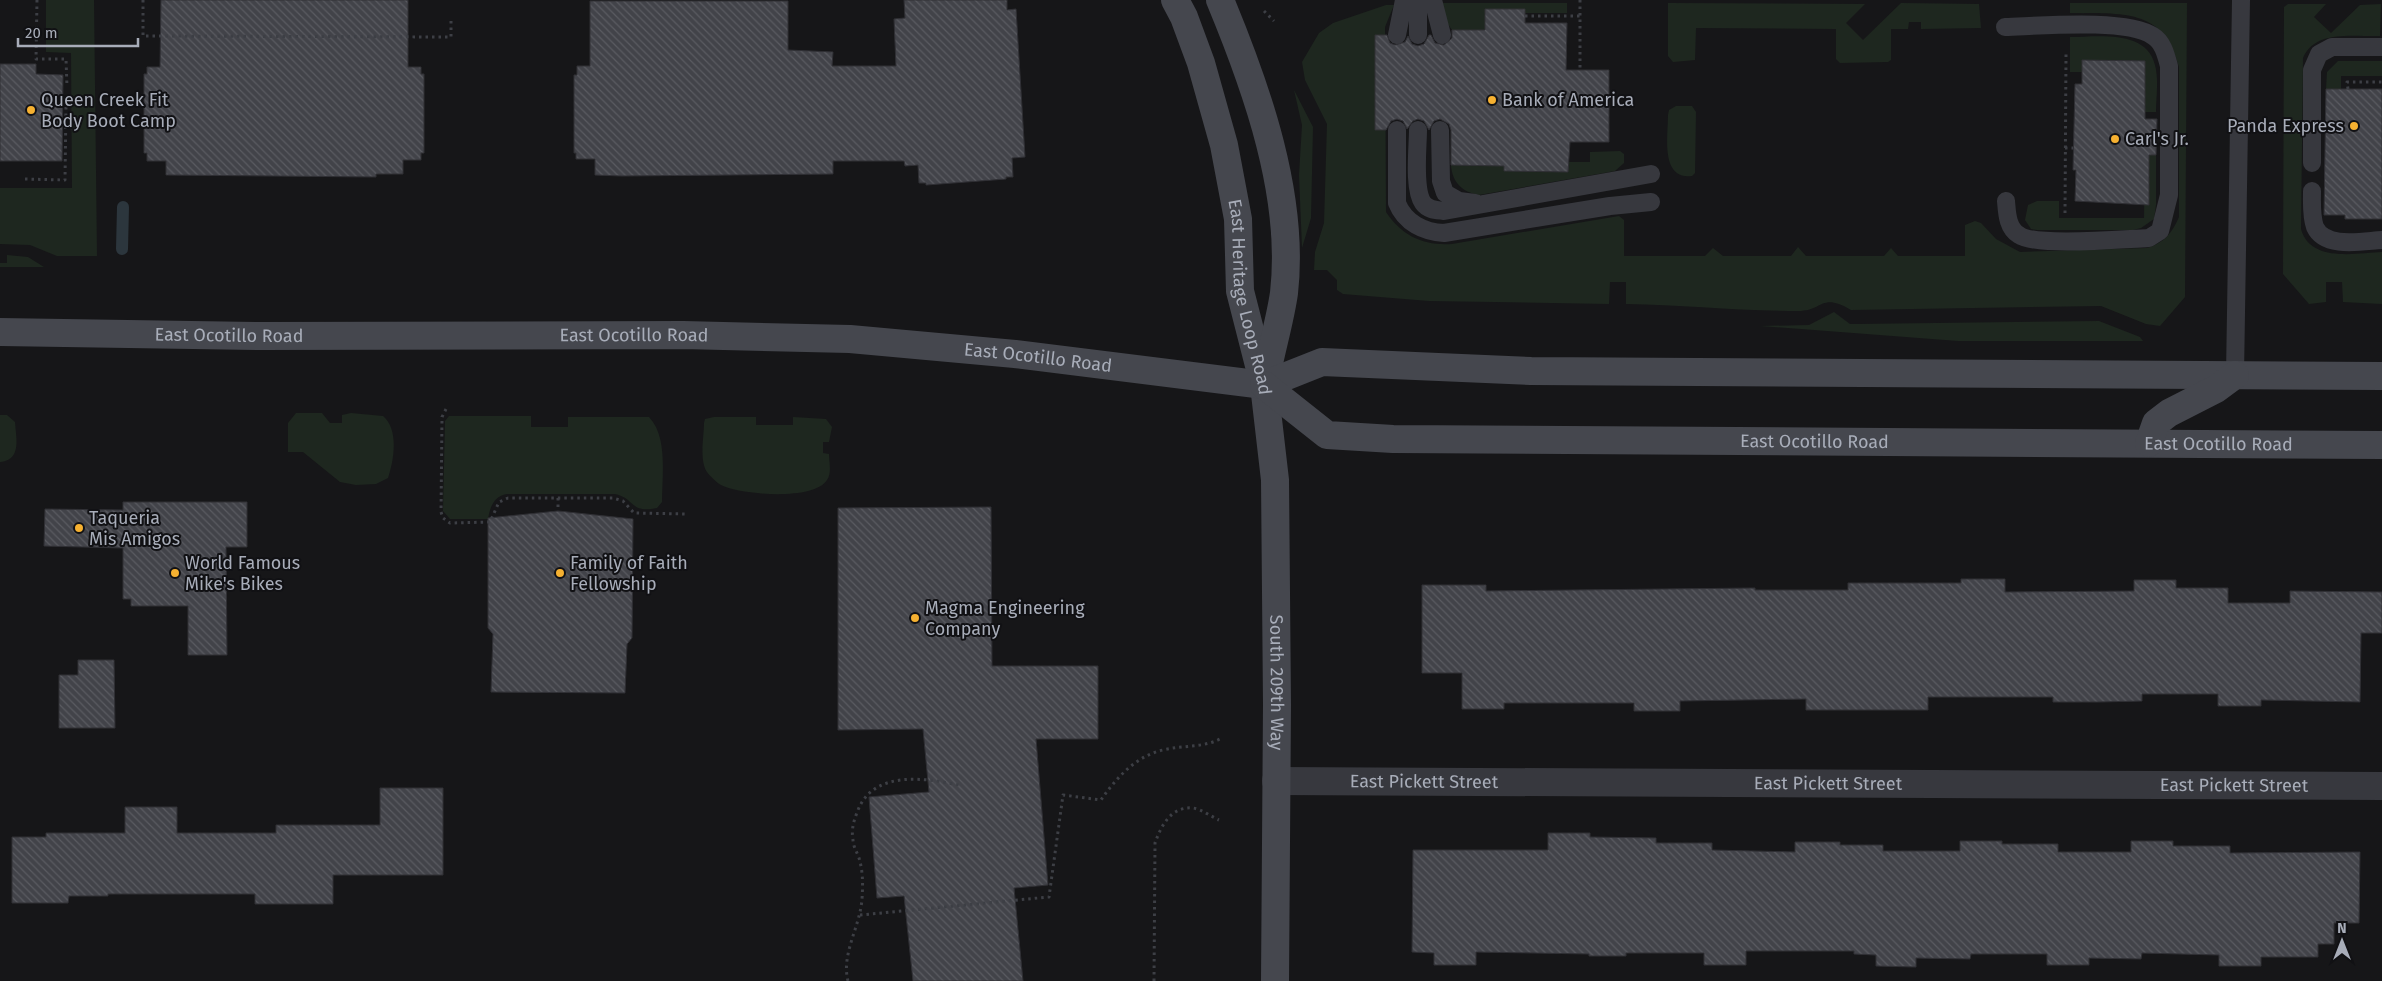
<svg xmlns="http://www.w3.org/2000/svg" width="2382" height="981" font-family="'Fira Sans',sans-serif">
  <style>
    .grass { fill: #1e271f }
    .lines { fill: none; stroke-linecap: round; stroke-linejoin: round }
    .stream { stroke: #2c363d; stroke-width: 12 }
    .building { fill: url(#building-back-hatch); stroke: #303035 }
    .path { stroke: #3d3f45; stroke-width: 3; stroke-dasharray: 2.5 4; stroke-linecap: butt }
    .lane { stroke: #37383e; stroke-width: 18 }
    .street { stroke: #37383e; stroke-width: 28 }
    .secondary { stroke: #45474e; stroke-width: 28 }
    .poi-dot { fill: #f6b131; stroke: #111114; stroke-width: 2 }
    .labels { text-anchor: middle; stroke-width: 4; stroke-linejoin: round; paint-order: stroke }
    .poi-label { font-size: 18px; fill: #a8adb9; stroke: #111114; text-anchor: start }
    .street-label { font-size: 18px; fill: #a8adb9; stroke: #111114 }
  </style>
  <defs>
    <pattern id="building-back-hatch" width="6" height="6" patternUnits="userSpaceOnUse" patternTransform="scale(1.25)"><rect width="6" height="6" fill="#424349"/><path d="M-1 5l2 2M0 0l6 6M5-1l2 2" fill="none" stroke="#5a5b61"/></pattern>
  </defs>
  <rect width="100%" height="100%" fill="#161618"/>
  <path class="grass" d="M 46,0 L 94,0 L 97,256 L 57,256 L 30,245 L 0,244 L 0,188 L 72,188 L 71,53 L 46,52 Z
    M 1441,3 L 1567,3 L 1567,13 L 1525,13 L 1525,9 L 1486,9 L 1485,30 L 1452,30 L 1443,17 Z
    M 1668,3 L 1865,4 L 1846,23 L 1863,40 L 1901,3 L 1979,4 L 1981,28 L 1921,29 L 1921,22 L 1909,22 L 1908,29 L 1891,29 L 1891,60 L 1888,62 L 1840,63 L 1836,59 L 1836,29 L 1696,28 L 1695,60 L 1673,62 L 1668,56 Z
    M 2070,3 L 2187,3 L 2185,297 L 2160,326 L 2146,324 L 2101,306 L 1851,310 C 1821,292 1823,311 1798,311 C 1740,311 1683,305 1626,304 L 1626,282 L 1610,282 L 1609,304 L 1429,301 L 1343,294 L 1337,290 L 1337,280 L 1327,270 L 1314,270 L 1315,252 L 1324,223 L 1327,124 L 1305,80 L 1302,62 L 1319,33 L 1333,23 L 1386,5 L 1394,5 L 1385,27 L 1386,212 C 1402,236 1424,246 1452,244 L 1619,216 L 1624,220 L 1624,256 L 1705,256 L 1713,248 L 1723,256 L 1791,256 L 1798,247 L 1806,256 L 1884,256 L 1891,248 L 1898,256 L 1965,256 L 1965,225 L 1975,221 L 1981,223 L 1996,239 L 2020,252 L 2147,248 C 2164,243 2172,233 2179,217 L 2179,67 C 2163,7 2122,14 2070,13 Z
    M 2288,4 L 2326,4 L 2314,17 L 2331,33 L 2360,5 L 2381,4 L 2380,36 C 2354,37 2315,29 2303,58 L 2301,229 C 2310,263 2357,253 2382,252 L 2382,304 L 2343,302 L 2342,282 L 2326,282 L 2326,302 L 2309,304 L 2283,274 L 2284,7 Z
    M 2070,37 C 2098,37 2146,29 2155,65 C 2159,80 2156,97 2156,112 L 2145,112 L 2144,61 L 2082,60 L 2082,72 L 2070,72 Z
    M 2338,61 L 2382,61 L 2382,76 L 2341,76 L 2341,89 L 2326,89 L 2327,72 Z
    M 1294,90 L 1313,127 L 1311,218 L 1302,248 L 1299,175 L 1302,125 Z
    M 1676,106 L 1692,106 L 1696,112 L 1695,173 L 1692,176 C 1660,180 1668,136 1668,115 L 1669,110 Z
    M 1620,151 L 1624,154 L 1624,163 L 1615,171 L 1479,195 C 1462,192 1452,182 1451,165 L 1504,166 L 1504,171 L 1568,172 L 1568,162 L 1590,162 L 1590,152 Z
    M 2145,155 L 2156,155 L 2156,205 L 2154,219 L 2141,228 L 2133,230 L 2037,230 L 2031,229 L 2025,220 L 2028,205 L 2037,201 L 2059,201 L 2059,218 L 2144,218 Z
    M 7,255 L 28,257 L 44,267 L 0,267 L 0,263 L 7,263 Z
    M 1834,312 L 1850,324 L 1857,324 L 2099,321 L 2140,337 L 2143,341 L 1958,341 L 1760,326 L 1809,325 Z
    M 296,413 L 322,413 L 330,423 L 342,423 L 342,415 L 351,413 L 383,416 C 399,429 394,460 388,478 L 376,484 L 356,485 L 340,482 L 303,452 L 288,452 L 288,423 Z
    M 0,415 L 7,415 L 15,422 C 16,438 22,460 0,462 Z
    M 449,416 L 531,416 L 531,427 L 568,427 L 568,417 L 649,417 C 668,437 662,475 662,502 L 657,508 C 630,514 635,498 615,494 L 507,494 C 494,496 490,507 488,519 L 450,519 L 443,511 L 445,421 Z
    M 714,417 L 756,417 L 756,425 L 793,425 L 793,417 L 826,419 L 832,427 L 829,442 L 823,442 L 823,453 L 829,454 C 829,462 832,473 827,480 C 814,501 741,495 721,485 C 717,483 710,476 707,472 C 699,460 704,437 704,423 L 705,419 Z"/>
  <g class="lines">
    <path class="stream" d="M 122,249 L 123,207"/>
  </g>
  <path class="building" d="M 161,0 L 408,0 L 408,67 L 421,67 L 421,74 L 424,74 L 424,153 L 421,153 L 421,160 L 403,160 L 403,174 L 376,174 L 376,177 L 166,175 L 166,161 L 147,161 L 147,153 L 144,153 L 144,74 L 147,74 L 147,67 L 160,67 Z
    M 904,0 L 1007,0 L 1007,10 L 1016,9 L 1025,157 L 1012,158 L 1013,177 L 1006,177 L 1006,179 L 926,185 L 926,183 L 919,183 L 918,165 L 905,166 L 904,161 L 833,161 L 833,174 L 622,176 L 595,175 L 595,159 L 576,159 L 576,153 L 574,153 L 574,75 L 577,75 L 577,66 L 590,66 L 590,1 L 788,1 L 788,50 L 833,52 L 832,66 L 896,66 L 894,19 L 905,18 Z
    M 1485,9 L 1525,9 L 1525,23 L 1567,23 L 1566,70 L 1609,70 L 1609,142 L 1570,142 L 1568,172 L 1504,171 L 1504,166 L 1451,165 L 1451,130 L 1449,124 L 1440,119 L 1434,121 L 1429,130 L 1424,121 L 1418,119 L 1413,121 L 1407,129 L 1403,121 L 1397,119 L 1391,121 L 1386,130 L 1375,130 L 1375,35 L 1387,35 L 1390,43 L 1395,45 L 1405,42 L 1408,36 L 1412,44 L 1418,46 L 1424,44 L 1429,35 L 1431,35 L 1435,43 L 1444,45 L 1452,38 L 1452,30 L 1485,30 Z
    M 2082,60 L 2145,61 L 2145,119 L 2157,119 L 2156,155 L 2149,155 L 2149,205 L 2075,201 L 2076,170 L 2073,170 L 2075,84 L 2082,84 Z
    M 0,64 L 36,64 L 36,74 L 63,75 L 62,161 L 0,161 Z
    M 2326,89 L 2382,89 L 2382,219 L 2345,219 L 2345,215 L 2324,215 Z
    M 123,502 L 247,502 L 247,547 L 226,547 L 227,655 L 188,655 L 188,606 L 131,606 L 131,599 L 123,599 L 123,548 L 44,546 L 45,509 L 123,510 Z
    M 991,507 L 992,666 L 1098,666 L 1098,739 L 1036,739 L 1048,885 L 1014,888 L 1023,981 L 913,981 L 904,896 L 877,898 L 869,797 L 929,792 L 923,729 L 838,730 L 838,508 Z
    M 558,511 L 633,519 L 632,638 L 627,644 L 625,693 L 491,692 L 493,634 L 488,628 L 488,518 Z
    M 1961,579 L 2005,579 L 2005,592 L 2134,591 L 2134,580 L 2176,580 L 2176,588 L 2228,588 L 2228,603 L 2290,603 L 2290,591 L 2382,592 L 2382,633 L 2361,633 L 2360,702 L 2261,700 L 2261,706 L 2218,706 L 2218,694 L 2142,694 L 2142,701 L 2098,702 L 2053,702 L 2053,697 L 1928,697 L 1928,710 L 1806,710 L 1806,699 L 1680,701 L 1680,711 L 1634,711 L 1634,703 L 1504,703 L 1504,709 L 1462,709 L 1462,673 L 1422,673 L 1422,585 L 1486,585 L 1486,591 L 1755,588 L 1755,590 L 1848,590 L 1848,583 L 1961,583 Z
    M 78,660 L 114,660 L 115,728 L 59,728 L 59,675 L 78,675 Z
    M 380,788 L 443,788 L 443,875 L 333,875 L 333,904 L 255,904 L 255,894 L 108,894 L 108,896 L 69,896 L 68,903 L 12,903 L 12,837 L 46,837 L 46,833 L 125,833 L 125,807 L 177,807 L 177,833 L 276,833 L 276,825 L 380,825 Z
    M 1548,833 L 1590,833 L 1590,837 L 1656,838 L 1656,843 L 1712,843 L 1712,850 L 1795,852 L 1795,842 L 1840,842 L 1840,845 L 1883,845 L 1883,851 L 1960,851 L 1960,841 L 2002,841 L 2002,844 L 2058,844 L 2058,852 L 2131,852 L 2131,841 L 2173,841 L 2173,846 L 2230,846 L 2230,853 L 2360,852 L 2359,923 L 2334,923 L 2334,944 L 2318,944 L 2318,957 L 2261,957 L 2261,966 L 2219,966 L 2219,955 L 2142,953 L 2141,959 L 2089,958 L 2089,965 L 2047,965 L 2047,954 L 1971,954 L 1970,959 L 1916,958 L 1916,967 L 1876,966 L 1876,955 L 1854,954 L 1854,951 L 1746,951 L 1746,965 L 1704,965 L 1704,953 L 1626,953 L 1626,956 L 1589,956 L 1589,954 L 1476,952 L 1476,965 L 1434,965 L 1434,953 L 1412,952 L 1413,850 L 1548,850 Z"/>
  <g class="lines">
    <path class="path" d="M 37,0 L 36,59 L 66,59 L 67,87
      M 143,0 L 143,36 L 451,37 L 451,19
      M 1580,0 L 1580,70
      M 1264,11 L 1274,21
      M 1525,16 L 1580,16
      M 2348,89 L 2347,82 L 2382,82
      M 2065,148 L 2073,148
      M 25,179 L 65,180 L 66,104
      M 2065,213 L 2066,54
      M 446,409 L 442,417 L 441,512 L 443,518 L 450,523 L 490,522 L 499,502 L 508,498 L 613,498 L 623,501 L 634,513 L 685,514
      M 558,498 L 558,511
      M 860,915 L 1049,897 L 1063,795 L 1101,800 C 1116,778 1136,756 1163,750 C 1183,745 1202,748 1220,739
      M 848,981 C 841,954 860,927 862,899 C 863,885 863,871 859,858 C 857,852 853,846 853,840 C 851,829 854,820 858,810 C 874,770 925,778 959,785
      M 1154,981 L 1155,843 C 1161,826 1171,806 1193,808 C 1201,809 1212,817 1219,820"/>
    <path class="lane" d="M 1418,0 L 1418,35
      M 1433,0 L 1442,35
      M 2005,27 C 2038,26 2127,18 2153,36 C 2163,42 2166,55 2169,66 L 2169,195 L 2160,231 L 2149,238 C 2123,239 2036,247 2019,235 C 2007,228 2007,212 2006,201
      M 1397,35 L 1404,0
      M 1397,130 L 1397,203 C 1405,223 1424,232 1444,233 L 1610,206 L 1651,202
      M 1418,130 C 1418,147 1413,189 1423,203 C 1428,210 1436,210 1444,211 L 1651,174
      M 1440,130 L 1441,181 L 1445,193 L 1459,201 L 1475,203
      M 2312,163 L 2312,70 L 2319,54 L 2332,47 L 2382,47
      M 2312,191 C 2312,203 2311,216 2315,227 C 2325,249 2363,241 2382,240
      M 2235,375 L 2241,0"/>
    <path class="street" id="s1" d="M 1276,781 L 2382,786"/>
    <g class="secondary">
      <path id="s2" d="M 1175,0 L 1184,17 L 1201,63 L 1224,145 L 1238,219 L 1240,291 L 1264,385 L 1275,480 L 1277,704 L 1275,981"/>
      <path d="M 1220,0 C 1257,89 1295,196 1284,293 C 1280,321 1271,350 1266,378"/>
      <path id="s3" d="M 0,332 L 257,336 L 683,335 L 850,339 L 1015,354 L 1264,385 L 1322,362 L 1531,371 L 2382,376"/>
      <path id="s4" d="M 1264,385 L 1327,435 L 1393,439 L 2382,445"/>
      <path d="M 2149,443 L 2156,423 L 2169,413 L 2216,389 L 2235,375"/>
    </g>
  </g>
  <g class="poi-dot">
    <circle cx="1492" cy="100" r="5"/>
    <circle cx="31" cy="110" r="5"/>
    <circle cx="2354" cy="126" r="5"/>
    <circle cx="2115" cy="139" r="5"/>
    <circle cx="79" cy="528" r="5"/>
    <circle cx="175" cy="573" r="5"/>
    <circle cx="560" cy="573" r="5"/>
    <circle cx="915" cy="618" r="5"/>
  </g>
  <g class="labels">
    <g class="poi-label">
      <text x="41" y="106">Queen Creek Fit<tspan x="41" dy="21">Body Boot Camp</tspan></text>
      <text x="1502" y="106">Bank of America</text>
      <text x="2344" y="132" text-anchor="end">Panda Express</text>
      <text x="2125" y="145">Carl's Jr.</text>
      <text x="89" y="524">Taqueria<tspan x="89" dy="21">Mis Amigos</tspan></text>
      <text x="185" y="569">World Famous<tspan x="185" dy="21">Mike's Bikes</tspan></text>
      <text x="570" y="569">Family of Faith<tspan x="570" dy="21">Fellowship</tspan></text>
      <text x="925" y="614">Magma Engineering<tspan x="925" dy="21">Company</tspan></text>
    </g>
    <g class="street-label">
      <text dy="6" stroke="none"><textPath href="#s2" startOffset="308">East Heritage Loop Road</textPath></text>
      <text dy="6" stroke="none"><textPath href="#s3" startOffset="229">East Ocotillo Road</textPath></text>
      <text dy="6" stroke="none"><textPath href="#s3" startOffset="634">East Ocotillo Road</textPath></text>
      <text dy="6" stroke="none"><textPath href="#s3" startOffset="1039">East Ocotillo Road</textPath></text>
      <text dy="6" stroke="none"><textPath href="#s4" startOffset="568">East Ocotillo Road</textPath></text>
      <text dy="6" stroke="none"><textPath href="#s4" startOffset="972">East Ocotillo Road</textPath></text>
      <text dy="6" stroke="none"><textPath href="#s2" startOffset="696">South 209th Way</textPath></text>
      <text dy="6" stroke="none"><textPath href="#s1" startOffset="148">East Pickett Street</textPath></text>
      <text dy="6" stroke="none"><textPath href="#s1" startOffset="552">East Pickett Street</textPath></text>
      <text dy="6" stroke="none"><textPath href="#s1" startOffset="958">East Pickett Street</textPath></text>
    </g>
  </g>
  <g transform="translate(2342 941)" stroke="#111114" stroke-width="4" paint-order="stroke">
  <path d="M0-4L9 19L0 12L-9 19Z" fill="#a8adb9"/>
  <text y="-8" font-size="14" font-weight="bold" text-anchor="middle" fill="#a8adb9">N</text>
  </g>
  <path d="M18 38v8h120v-8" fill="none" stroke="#a8adb9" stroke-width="2.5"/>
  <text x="25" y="38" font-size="15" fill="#a8adb9" stroke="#111114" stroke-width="4" paint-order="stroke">20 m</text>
</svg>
